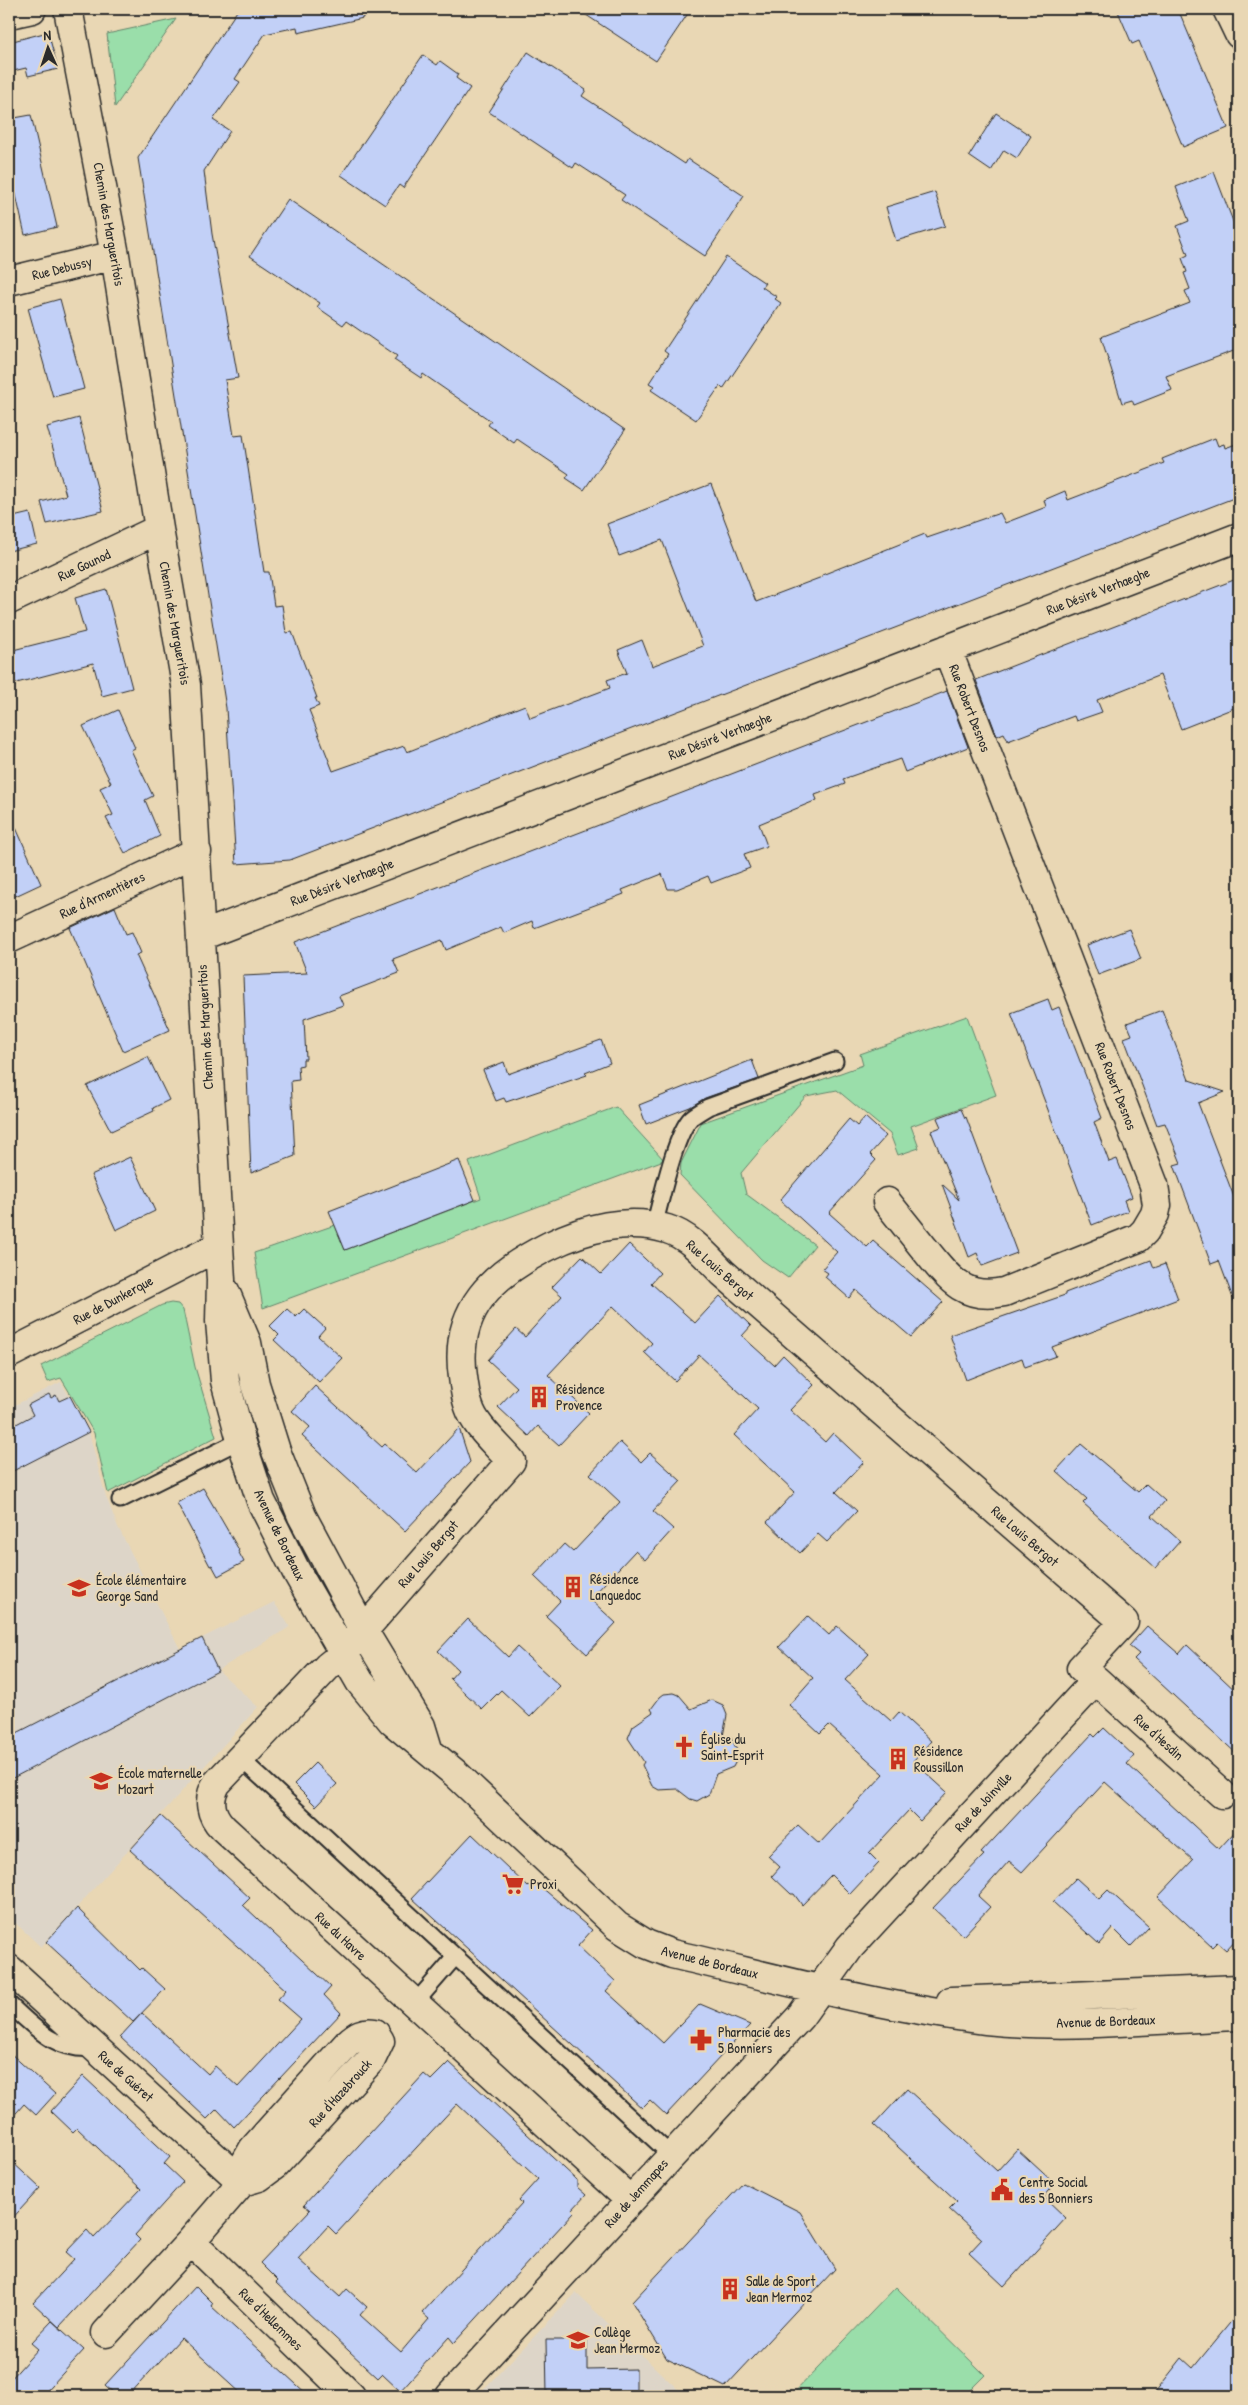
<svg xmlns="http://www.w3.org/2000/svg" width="1248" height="2405" font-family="'Patrick Hand',sans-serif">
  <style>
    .built { fill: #ddd5c8 }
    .green { fill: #9adeaa; stroke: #62846a }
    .building { fill: #c2d0f7; stroke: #2b2b2b; fill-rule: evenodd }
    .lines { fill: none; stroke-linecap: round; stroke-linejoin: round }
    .service-casing { stroke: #2b2b2b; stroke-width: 19 }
    .minor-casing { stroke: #2b2b2b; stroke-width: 31 }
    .secondary-casing { stroke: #2b2b2b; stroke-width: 31 }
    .service { stroke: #e9d7b4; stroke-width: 15 }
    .minor { stroke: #e9d7b4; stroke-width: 28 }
    .secondary { stroke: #e9d7b4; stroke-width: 28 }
    .labels { text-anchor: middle; stroke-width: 4; stroke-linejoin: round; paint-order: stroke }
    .street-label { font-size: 14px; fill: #2b2b2b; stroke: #e9d7b4 }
    .poi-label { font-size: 14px; fill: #2b2b2b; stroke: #e9d7b4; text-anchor: start }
  </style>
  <rect width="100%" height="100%" fill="#e9d7b4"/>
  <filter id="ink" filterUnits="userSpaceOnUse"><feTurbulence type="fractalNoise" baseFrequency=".02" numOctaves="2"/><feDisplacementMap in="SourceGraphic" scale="10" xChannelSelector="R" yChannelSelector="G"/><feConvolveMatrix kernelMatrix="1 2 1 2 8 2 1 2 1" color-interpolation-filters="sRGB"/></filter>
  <g filter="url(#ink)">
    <path class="built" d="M 61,1382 L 89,1432 L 105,1494 L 118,1527 L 180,1649 L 274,1602 L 290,1627 L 218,1670 L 258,1707 L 41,1947 L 9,1917 L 9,1408 Z
      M 576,2293 L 685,2396 L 477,2396 Z"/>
    <path class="green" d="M 176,19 L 115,107 L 107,34 Z
      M 967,1016 L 996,1095 L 911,1126 L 919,1148 L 898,1155 L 890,1134 L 837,1090 L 806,1096 L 741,1173 L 746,1194 L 815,1245 L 788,1278 L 762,1260 L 680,1175 L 681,1163 L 701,1123 L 863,1065 L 860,1054 Z
      M 616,1107 L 664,1160 L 263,1308 L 254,1253 L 335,1225 L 345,1250 L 481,1198 L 469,1162 Z
      M 171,1303 L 178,1304 L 183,1310 L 195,1367 L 216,1437 L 108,1493 L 94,1433 L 61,1378 L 48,1382 L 41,1366 L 162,1305 Z
      M 896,2287 L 985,2375 L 964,2396 L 791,2396 Z"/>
    <path class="building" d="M 249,9 L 362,9 L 363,18 L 298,33 L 297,27 L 265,34 L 235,79 L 240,82 L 213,120 L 230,131 L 204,171 L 212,234 L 238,378 L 225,380 L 234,436 L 243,435 L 264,572 L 269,572 L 274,606 L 282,605 L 286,633 L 292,632 L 317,698 L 315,698 L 319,706 L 309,710 L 333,771 L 404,746 L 407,752 L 525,705 L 530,718 L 610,688 L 607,680 L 627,673 L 618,650 L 642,640 L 652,666 L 703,646 L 662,540 L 619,556 L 607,524 L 711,484 L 756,602 L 822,577 L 822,575 L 925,534 L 927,538 L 1000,513 L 1005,523 L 1046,507 L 1044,500 L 1065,491 L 1068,500 L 1164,463 L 1162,459 L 1215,438 L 1218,446 L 1224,444 L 1225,448 L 1239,443 L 1239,496 L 290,860 L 236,864 L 226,708 L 138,158 L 237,11 Z
      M 577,9 L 691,9 L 656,61 Z
      M 1117,9 L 1178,9 L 1228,128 L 1183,147 L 1139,41 L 1132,44 Z
      M 48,32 L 58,69 L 28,76 L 26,68 L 9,72 L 9,42 Z
      M 528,52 L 586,90 L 582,96 L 685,164 L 688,159 L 744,196 L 705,256 L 621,200 L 625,195 L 576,163 L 573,168 L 489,112 Z
      M 423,55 L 437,65 L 440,61 L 458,74 L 456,78 L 470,88 L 403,188 L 399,185 L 385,205 L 341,175 Z
      M 996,113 L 1031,136 L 1017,158 L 1004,150 L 991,171 L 969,156 Z
      M 31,115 L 57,227 L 25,235 L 9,164 L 9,119 Z
      M 1214,172 L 1239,237 L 1239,349 L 1166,376 L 1172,390 L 1134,405 L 1132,400 L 1122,403 L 1101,337 L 1190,303 L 1185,291 L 1190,289 L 1184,273 L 1187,272 L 1182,258 L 1188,255 L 1177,226 L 1189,221 L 1176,187 Z
      M 935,192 L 945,226 L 896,241 L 886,207 Z
      M 288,199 L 625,430 L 584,490 L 566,478 L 569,474 L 517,439 L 514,443 L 488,425 L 491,421 L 423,374 L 421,378 L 394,360 L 397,356 L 346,321 L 343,325 L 317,307 L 320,303 L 250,256 Z
      M 726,257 L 765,283 L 762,287 L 777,297 L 775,299 L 781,303 L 723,389 L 720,386 L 696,420 L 651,390 L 654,386 L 649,383 L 668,354 L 664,351 Z
      M 60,299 L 84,389 L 53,397 L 28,308 Z
      M 79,418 L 103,511 L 47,524 L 41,502 L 66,495 L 47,427 Z
      M 30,513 L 37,544 L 9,551 L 9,518 Z
      M 1239,578 L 1239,706 L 1181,729 L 1160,675 L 1097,700 L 1102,712 L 1076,721 L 1074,716 L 1008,741 L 1004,733 L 997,736 L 976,680 Z
      M 106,589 L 132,688 L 102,696 L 93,663 L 9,685 L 9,651 L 85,632 L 75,598 Z
      M 947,691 L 968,747 L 905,772 L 900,759 L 843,779 L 845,784 L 815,795 L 817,800 L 759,824 L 767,846 L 744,854 L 750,868 L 711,883 L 708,876 L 677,889 L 668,889 L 662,874 L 622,890 L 624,894 L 534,928 L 532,921 L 504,933 L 501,927 L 446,950 L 442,940 L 393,959 L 399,973 L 339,996 L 343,1005 L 304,1019 L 306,1059 L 303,1059 L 303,1065 L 298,1066 L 299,1080 L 291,1081 L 295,1156 L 251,1173 L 243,976 L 307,973 L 295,942 Z
      M 118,710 L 135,748 L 131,750 L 153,796 L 145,800 L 160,836 L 125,853 L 106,818 L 113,815 L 100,788 L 111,783 L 83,726 Z
      M 9,812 L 41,884 L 9,899 Z
      M 115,907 L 126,934 L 132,932 L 141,953 L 136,955 L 170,1030 L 123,1051 L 70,928 Z
      M 1129,929 L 1141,959 L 1098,975 L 1087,945 Z
      M 1048,999 L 1052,1010 L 1059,1007 L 1102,1118 L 1094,1122 L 1109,1162 L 1117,1159 L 1132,1197 L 1124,1200 L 1128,1211 L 1092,1225 L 1011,1013 Z
      M 1162,1010 L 1189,1080 L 1225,1092 L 1198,1103 L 1239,1210 L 1239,1309 L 1237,1309 L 1219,1261 L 1211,1264 L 1174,1165 L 1181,1163 L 1165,1123 L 1157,1125 L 1124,1038 L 1132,1035 L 1127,1023 Z
      M 601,1040 L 610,1063 L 585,1073 L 587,1075 L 506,1102 L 504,1098 L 496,1101 L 483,1070 L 504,1062 L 508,1074 Z
      M 148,1057 L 169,1100 L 153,1108 L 154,1111 L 111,1131 L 87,1086 Z
      M 752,1060 L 759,1079 L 705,1098 L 690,1107 L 646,1124 L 639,1105 Z
      M 961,1109 L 965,1118 L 966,1117 L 1017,1253 L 982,1266 L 977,1253 L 969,1257 L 942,1184 L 959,1200 L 931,1131 L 941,1127 L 937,1118 Z
      M 865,1117 L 886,1136 L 870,1154 L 876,1160 L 829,1213 L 867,1247 L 873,1241 L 943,1302 L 911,1337 L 856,1290 L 849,1298 L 825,1277 L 828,1273 L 822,1269 L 837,1252 L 780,1200 L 849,1119 L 857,1126 Z
      M 130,1157 L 155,1211 L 116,1230 L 91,1175 Z
      M 459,1160 L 475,1200 L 345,1250 L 329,1211 Z
      M 629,1244 L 660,1273 L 651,1283 L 695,1323 L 720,1296 L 751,1326 L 742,1336 L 774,1365 L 783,1355 L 814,1385 L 790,1410 L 825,1442 L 833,1433 L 864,1462 L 836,1492 L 857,1511 L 827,1542 L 818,1534 L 800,1553 L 767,1522 L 795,1492 L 734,1435 L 758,1409 L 699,1355 L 675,1381 L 644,1352 L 652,1343 L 613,1306 L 548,1375 L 589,1413 L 559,1445 L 538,1426 L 529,1436 L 498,1407 L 517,1387 L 488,1360 L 516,1329 L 525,1337 L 562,1296 L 552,1287 L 582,1256 L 601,1274 Z
      M 1151,1260 L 1154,1268 L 1165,1264 L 1178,1299 L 1052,1347 L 1056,1356 L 1025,1367 L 1022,1358 L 966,1380 L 950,1335 L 1065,1295 L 1065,1293 Z
      M 287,1309 L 296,1317 L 304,1309 L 325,1328 L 318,1336 L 342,1358 L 319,1382 L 274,1340 L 279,1335 L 270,1326 Z
      M 315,1386 L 382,1447 L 385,1444 L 417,1473 L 459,1428 L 470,1462 L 405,1531 L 302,1436 L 310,1427 L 292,1411 Z
      M 49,1394 L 51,1398 L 56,1395 L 59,1401 L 70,1396 L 89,1432 L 9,1473 L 9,1428 L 33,1415 L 28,1405 Z
      M 620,1442 L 641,1462 L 650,1453 L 681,1481 L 653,1511 L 673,1529 L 645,1560 L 635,1551 L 590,1599 L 616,1623 L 587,1654 L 546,1616 L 560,1601 L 534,1576 L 564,1544 L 573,1552 L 620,1502 L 590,1474 Z
      M 1081,1444 L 1138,1492 L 1146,1484 L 1165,1501 L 1152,1516 L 1180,1541 L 1156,1568 L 1083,1503 L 1087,1499 L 1056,1471 Z
      M 203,1488 L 239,1550 L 238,1551 L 244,1562 L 218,1576 L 212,1565 L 210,1566 L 177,1503 Z
      M 808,1616 L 829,1635 L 837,1626 L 869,1654 L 845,1680 L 891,1721 L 899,1712 L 931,1741 L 913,1761 L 947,1792 L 920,1821 L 909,1810 L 869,1853 L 879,1863 L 850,1894 L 831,1875 L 802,1905 L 794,1894 L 791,1894 L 772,1876 L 780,1867 L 768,1856 L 798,1825 L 819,1844 L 884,1774 L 829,1725 L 820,1734 L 789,1705 L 813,1678 L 779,1647 Z
      M 468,1619 L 508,1657 L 517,1647 L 560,1686 L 530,1717 L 501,1690 L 482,1709 L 450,1679 L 458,1670 L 438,1651 Z
      M 1147,1626 L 1179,1654 L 1187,1645 L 1239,1694 L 1239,1756 L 1134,1659 L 1139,1654 L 1129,1646 Z
      M 202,1638 L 218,1671 L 9,1780 L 9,1737 Z
      M 674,1693 L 679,1695 L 691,1709 L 712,1700 L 723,1705 L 727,1715 L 723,1736 L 731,1737 L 739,1755 L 733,1767 L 716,1774 L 709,1794 L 697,1801 L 690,1799 L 677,1789 L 659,1790 L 652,1786 L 642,1765 L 644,1762 L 628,1738 L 633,1726 L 653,1712 L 651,1709 L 660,1697 L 664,1694 Z
      M 1104,1728 L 1134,1756 L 1127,1764 L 1219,1849 L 1239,1827 L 1239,1936 L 1226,1950 L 1217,1942 L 1212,1947 L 1158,1897 L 1193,1860 L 1105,1782 L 1022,1872 L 1009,1861 L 978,1896 L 990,1907 L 963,1936 L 933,1908 L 984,1855 L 981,1853 L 1092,1734 L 1095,1737 Z
      M 315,1763 L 337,1784 L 316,1806 L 294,1784 Z
      M 161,1816 L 250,1898 L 243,1905 L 331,1987 L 324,1995 L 341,2013 L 234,2127 L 217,2109 L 207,2119 L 120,2037 L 142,2013 L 208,2074 L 215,2066 L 238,2087 L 301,2019 L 278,1999 L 286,1990 L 130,1850 Z
      M 472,1834 L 528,1887 L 534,1881 L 592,1930 L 578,1946 L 615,1981 L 606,1991 L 663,2043 L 700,2004 L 750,2025 L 666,2115 L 650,2100 L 642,2108 L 412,1898 Z
      M 1076,1878 L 1099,1899 L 1108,1890 L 1149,1927 L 1131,1946 L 1113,1928 L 1099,1944 L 1053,1902 Z
      M 77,1908 L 140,1970 L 142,1968 L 165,1989 L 133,2022 L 46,1942 Z
      M 9,2052 L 55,2094 L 36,2115 L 24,2104 L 9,2121 Z
      M 449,2062 L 577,2180 L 577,2187 L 586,2195 L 572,2210 L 574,2212 L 454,2343 L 449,2337 L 400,2391 L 382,2374 L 378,2378 L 276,2283 L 278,2281 L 260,2263 L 310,2210 L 304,2205 L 424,2074 L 431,2080 ZM 457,2104 L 538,2179 L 519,2200 L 522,2203 L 422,2313 L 429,2319 L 401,2352 L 360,2315 L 367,2307 L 347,2289 L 340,2297 L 298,2259 L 328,2226 L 336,2234 Z
      M 83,2076 L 170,2157 L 164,2164 L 183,2182 L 135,2235 L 140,2240 L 59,2327 L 33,2303 L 74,2259 L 66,2252 L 87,2230 L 94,2238 L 141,2189 L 77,2128 L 73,2132 L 51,2111 Z
      M 907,2089 L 997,2171 L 1017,2149 L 1055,2184 L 1044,2197 L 1066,2218 L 1004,2286 L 969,2253 L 982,2239 L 949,2209 L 957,2201 L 874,2125 Z
      M 9,2159 L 40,2188 L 9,2222 Z
      M 743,2183 L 800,2212 L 835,2269 L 725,2387 L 667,2359 L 632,2302 Z
      M 196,2286 L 213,2303 L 211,2306 L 309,2396 L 244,2396 L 181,2338 L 128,2396 L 117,2396 L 105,2385 Z
      M 1239,2312 L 1239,2396 L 1152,2396 L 1182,2358 L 1193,2368 Z
      M 52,2321 L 84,2350 L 42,2396 L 9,2396 L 9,2381 L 38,2349 L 31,2343 Z
      M 546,2340 L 587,2340 L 587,2370 L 636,2369 L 636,2396 L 547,2396 Z"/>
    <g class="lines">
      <g class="service-casing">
        <path id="service" d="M 654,1226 C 661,1201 675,1134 691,1118 C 696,1114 703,1110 708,1107 L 835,1061
          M 120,1500 L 241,1440
          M 240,1758 L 671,2155
          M 415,2003 L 455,1957
          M 9,2004 C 36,2029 56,2052 95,2048"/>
      </g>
      <g class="minor-casing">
        <path id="minor" d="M 68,9 L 115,255 L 159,529 L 186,685 L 221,1280 L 220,1321 L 225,1381 L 241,1440 L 261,1501 L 296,1571 L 360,1682 L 392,1721 L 456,1774 L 617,1926 L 646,1944 L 672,1954 C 776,1978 880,2007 986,2020 C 1069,2029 1156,2019 1239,2016
          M 9,14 L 32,9
          M 9,281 L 115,255
          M 9,600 L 159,529
          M 201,936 L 1239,537
          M 9,939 L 197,852
          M 887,1202 C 899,1217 911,1232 923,1247 C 947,1276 962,1301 1004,1292 L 1138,1238 L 1145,1231 L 1155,1214 L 1157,1205 L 1154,1185 L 947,649
          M 225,1291 L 247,1343 L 255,1384 L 276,1451 L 302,1516 L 363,1630 L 421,1726 L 428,1749
          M 9,1354 L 219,1246
          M 1096,1680 L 1222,1794
          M 9,1969 L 242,2182 L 259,2177 L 275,2165 L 371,2060 L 380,2041 L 375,2033 C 363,2031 357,2035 348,2043 L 253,2149 L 244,2165 L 242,2182 L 191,2241 L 106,2333
          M 951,2001 L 1239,1989
          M 191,2241 L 351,2396
          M 450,2396 L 800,2017 L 850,1947 L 1096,1680 L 1081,1668 L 1124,1622 L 723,1273 C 707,1257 690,1236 667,1229 C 628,1217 585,1228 549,1246 C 493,1274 453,1309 463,1377 C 465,1392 467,1408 476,1421 C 485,1435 500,1448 511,1461 L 343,1654 L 328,1666 L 217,1783 C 207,1799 210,1815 223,1828 L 630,2200"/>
      </g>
      <g class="secondary-casing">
        <path id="secondary" d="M 1227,9 L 1239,34"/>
      </g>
      <use href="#service" class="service"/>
      <use href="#minor" class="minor"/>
      <use href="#secondary" class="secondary"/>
    </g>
  </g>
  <defs>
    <g id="building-bare" transform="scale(1.725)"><path d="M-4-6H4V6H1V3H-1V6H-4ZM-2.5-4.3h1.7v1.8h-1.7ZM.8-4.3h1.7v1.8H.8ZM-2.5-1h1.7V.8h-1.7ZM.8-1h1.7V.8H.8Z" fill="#c8321e" stroke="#e9d7b4" stroke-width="2.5" paint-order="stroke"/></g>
    <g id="school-bare" transform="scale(1.725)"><path d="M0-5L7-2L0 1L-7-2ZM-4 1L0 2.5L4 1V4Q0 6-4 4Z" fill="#c8321e" stroke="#e9d7b4" stroke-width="2.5" paint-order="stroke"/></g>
    <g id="church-bare" transform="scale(1.725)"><path d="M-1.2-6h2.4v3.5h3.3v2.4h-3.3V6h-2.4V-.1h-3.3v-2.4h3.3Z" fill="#c8321e" stroke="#e9d7b4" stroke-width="2.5" paint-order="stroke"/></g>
    <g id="supermarket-bare" transform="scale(1.725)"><path d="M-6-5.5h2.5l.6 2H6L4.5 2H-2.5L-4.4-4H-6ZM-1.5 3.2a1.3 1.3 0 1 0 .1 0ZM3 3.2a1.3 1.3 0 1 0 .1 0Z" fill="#c8321e" stroke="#e9d7b4" stroke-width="2.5" paint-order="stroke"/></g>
    <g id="pharmacy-bare" transform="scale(1.725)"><path d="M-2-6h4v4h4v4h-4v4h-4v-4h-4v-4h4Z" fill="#c8321e" stroke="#e9d7b4" stroke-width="2.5" paint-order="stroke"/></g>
    <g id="civic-bare" transform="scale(1.725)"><path d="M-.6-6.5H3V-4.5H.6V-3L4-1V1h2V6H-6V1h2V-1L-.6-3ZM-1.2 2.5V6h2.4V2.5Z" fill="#c8321e" stroke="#e9d7b4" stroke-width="2.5" paint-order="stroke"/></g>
  </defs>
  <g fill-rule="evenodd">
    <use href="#building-bare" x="539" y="1397"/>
    <use href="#building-bare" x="573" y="1587"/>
    <use href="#school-bare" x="79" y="1588"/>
    <use href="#church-bare" x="684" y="1747"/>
    <use href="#building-bare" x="898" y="1759"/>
    <use href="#school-bare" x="101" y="1781"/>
    <use href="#supermarket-bare" x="513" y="1884"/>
    <use href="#pharmacy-bare" x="701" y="2040"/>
    <use href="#civic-bare" x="1002" y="2190"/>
    <use href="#building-bare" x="730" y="2289"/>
    <use href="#school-bare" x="578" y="2340"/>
  </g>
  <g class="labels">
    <g class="street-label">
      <text transform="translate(109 224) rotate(80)" y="5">Chemin des Margueritois</text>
      <text transform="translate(62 268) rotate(-14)" y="5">Rue Debussy</text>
      <text transform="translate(84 565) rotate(-25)" y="5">Rue Gounod</text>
      <text transform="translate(1098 591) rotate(-21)" y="5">Rue Désiré Verhaeghe</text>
      <text transform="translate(175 623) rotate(80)" y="5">Chemin des Margueritois</text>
      <text transform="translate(970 708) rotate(69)" y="5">Rue Robert Desnos</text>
      <text transform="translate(720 736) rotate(-21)" y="5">Rue Désiré Verhaeghe</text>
      <text transform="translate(342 882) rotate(-21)" y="5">Rue Désiré Verhaeghe</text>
      <text transform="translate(102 895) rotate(-25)" y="5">Rue d'Armentières</text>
      <text transform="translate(205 1027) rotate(-93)" y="5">Chemin des Margueritois</text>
      <text transform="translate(1116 1086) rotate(69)" y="5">Rue Robert Desnos</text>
      <text transform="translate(720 1270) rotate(41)" y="5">Rue Louis Bergot</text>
      <text transform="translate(113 1300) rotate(-28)" y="5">Rue de Dunkerque</text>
      <text transform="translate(280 1535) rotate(64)" y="5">Avenue de Bordeaux</text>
      <text transform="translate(1025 1536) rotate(41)" y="5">Rue Louis Bergot</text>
      <text transform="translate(428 1554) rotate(-49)" y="5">Rue Louis Bergot</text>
      <text transform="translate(1159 1737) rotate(42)" y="5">Rue d'Hesdin</text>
      <text transform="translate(983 1802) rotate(-47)" y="5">Rue de Joinville</text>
      <text transform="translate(341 1936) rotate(43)" y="5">Rue du Havre</text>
      <text transform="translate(710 1962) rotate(14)" y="5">Avenue de Bordeaux</text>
      <text transform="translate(1106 2021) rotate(-2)" y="5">Avenue de Bordeaux</text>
      <text transform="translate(126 2076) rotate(42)" y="5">Rue de Guéret</text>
      <text transform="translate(340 2093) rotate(-48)" y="5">Rue d'Hazebrouck</text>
      <text transform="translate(636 2193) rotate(-48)" y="5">Rue de Jemmapes</text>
      <text transform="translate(271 2319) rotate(44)" y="5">Rue d'Hellemmes</text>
    </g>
    <g class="poi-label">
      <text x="556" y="1394">Résidence<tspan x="556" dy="16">Provence</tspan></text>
      <text x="590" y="1584">Résidence<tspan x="590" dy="16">Languedoc</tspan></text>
      <text x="96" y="1585">École élémentaire<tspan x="96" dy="16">George Sand</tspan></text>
      <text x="701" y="1744">Église du<tspan x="701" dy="16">Saint-Esprit</tspan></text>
      <text x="914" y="1756">Résidence<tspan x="914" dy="16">Roussillon</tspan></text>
      <text x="118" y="1778">École maternelle<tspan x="118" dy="16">Mozart</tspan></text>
      <text x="530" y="1889">Proxi</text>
      <text x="718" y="2037">Pharmacie des<tspan x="718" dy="16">5 Bonniers</tspan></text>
      <text x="1019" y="2187">Centre Social<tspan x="1019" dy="16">des 5 Bonniers</tspan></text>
      <text x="746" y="2286">Salle de Sport<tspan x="746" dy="16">Jean Mermoz</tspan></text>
      <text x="594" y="2337">Collège<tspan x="594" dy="16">Jean Mermoz</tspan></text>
    </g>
  </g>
  <rect width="1248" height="2405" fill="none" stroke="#e9d7b4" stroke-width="30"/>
  <rect x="15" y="15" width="1218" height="2375" fill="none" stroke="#2b2b2b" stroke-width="2" filter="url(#ink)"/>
  <g transform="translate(48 48) rotate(357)" stroke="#e9d7b4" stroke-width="4" paint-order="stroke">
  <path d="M0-4L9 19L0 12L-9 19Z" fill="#2b2b2b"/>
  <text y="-8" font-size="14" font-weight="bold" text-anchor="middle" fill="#2b2b2b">N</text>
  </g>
</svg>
